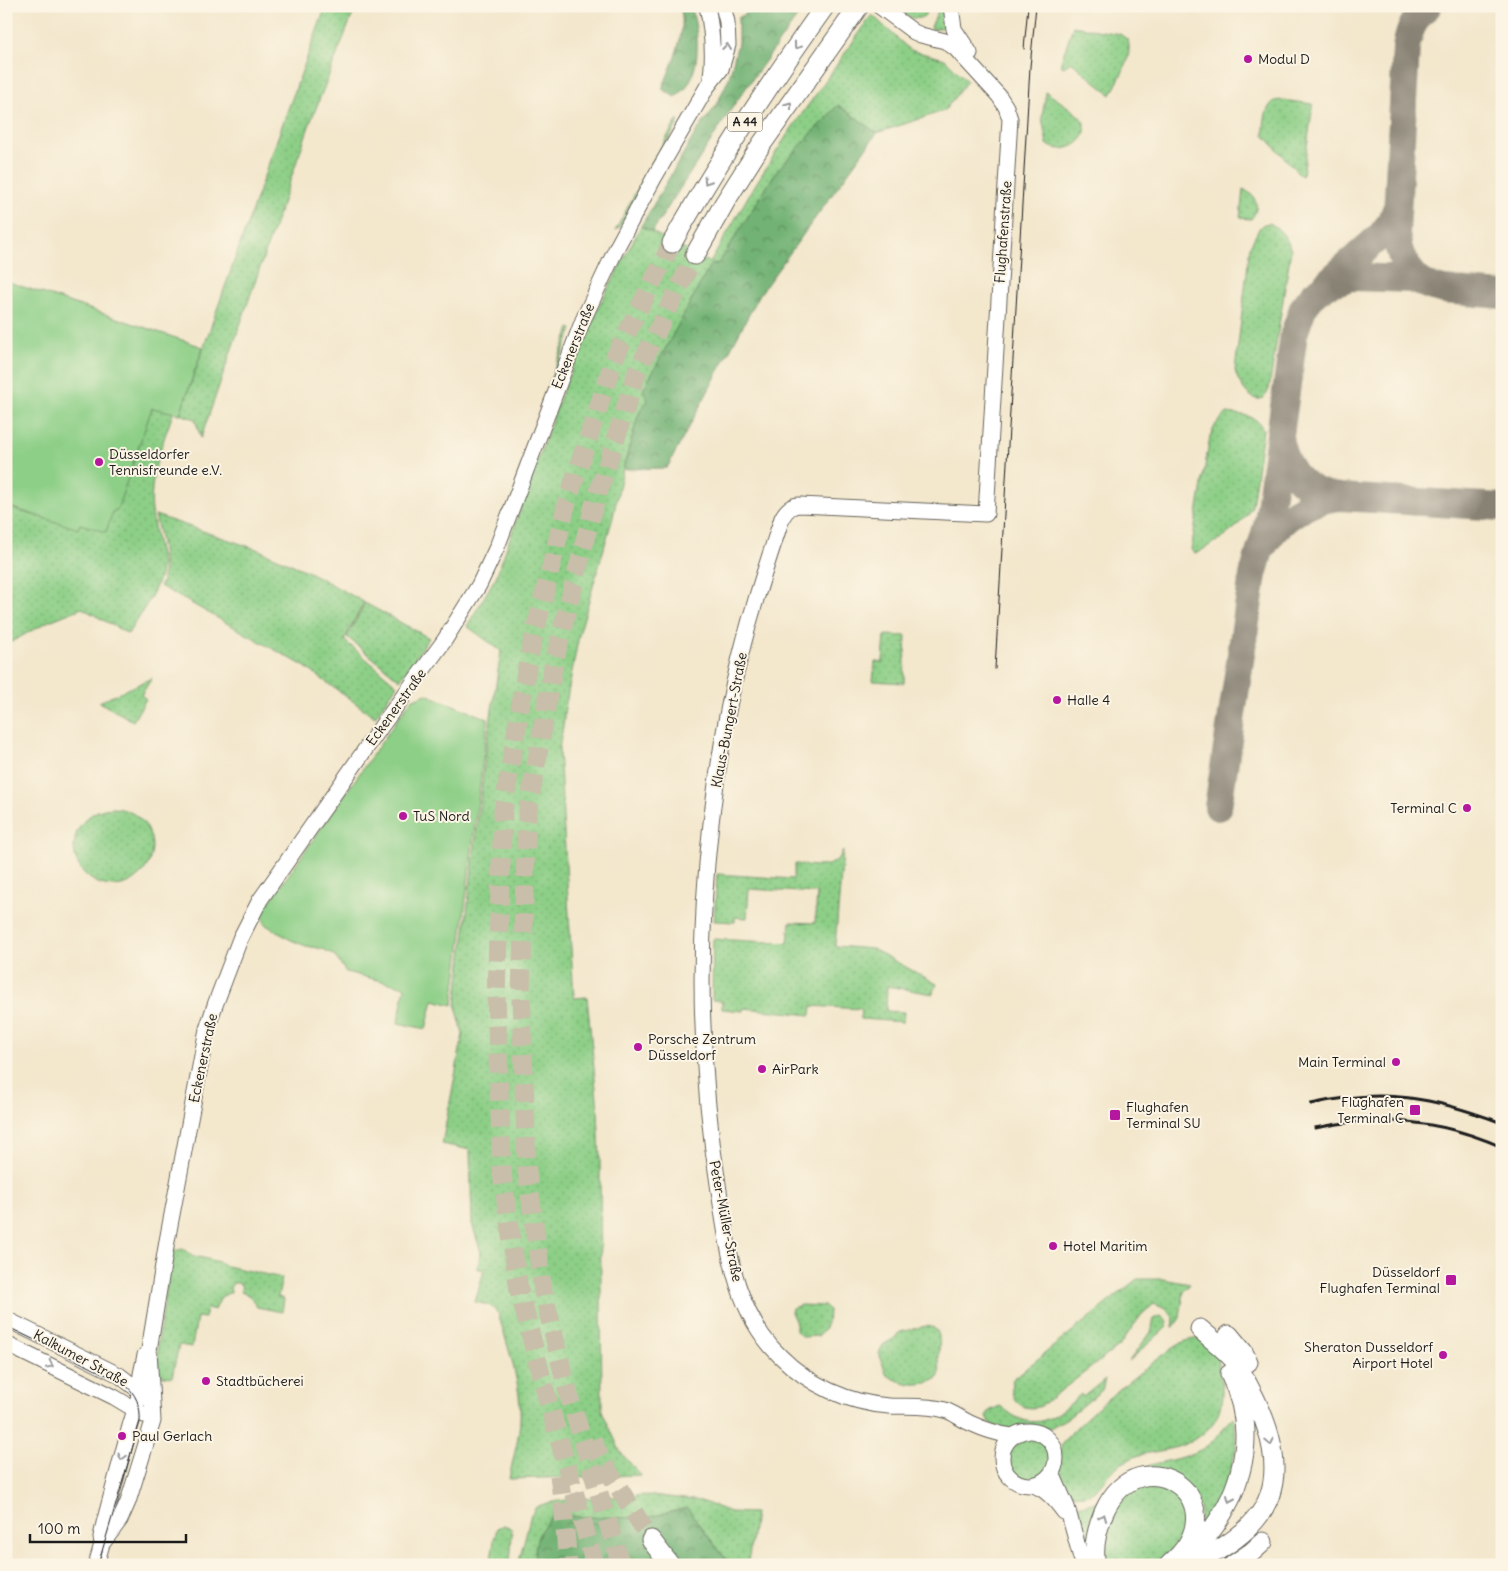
<svg xmlns="http://www.w3.org/2000/svg" width="1508" height="1571" font-family="Delius,sans-serif">
  <style>
    .green { fill: url(#green-dots); stroke: #547652 }
    .forest { fill: url(#forest-crowns); stroke: #476748 }
    .pitch { fill: #8dcf87; stroke: #547652 }
    .lines { fill: none; stroke-linecap: round; stroke-linejoin: round }
    .taxiway { stroke: #888274; stroke-width: 28 }
    .highway-tunnel { stroke: #c8bea9; stroke-width: 19; stroke-dasharray: 19 9; stroke-linecap: butt }
    .secondary-casing { stroke: #67635a; stroke-width: 17 }
    .highway-casing { stroke: #67635a; stroke-width: 21 }
    .secondary { stroke: #fff; stroke-width: 15 }
    .highway { stroke: #fff; stroke-width: 19 }
    .tram { stroke: #1c1c1c; stroke-width: 1 }
    .rail { stroke: #1c1c1c; stroke-width: 3 }
    .oneway { stroke: #999 }
    .poi-dot { fill: #b5179e; stroke: #fcf5e5; stroke-width: 2 }
    .labels { text-anchor: middle; stroke-width: 4; stroke-linejoin: round; paint-order: stroke }
    .shield { fill: #fcf5e5; stroke: #5f5d58; stroke-width: 1 }
    .shield-label { font-size: 12px; font-weight: bold; fill: #1c1c1c }
    .poi-label { font-size: 14px; fill: #1c1c1c; stroke: #fcf5e5; text-anchor: start }
    .street-label { font-size: 14px; fill: #1c1c1c; stroke: #fcf5e5 }
  </style>
  <defs>
    <pattern id="green-dots" width="8" height="8" patternUnits="userSpaceOnUse" patternTransform="scale(1.25)"><rect width="8" height="8" fill="#8dcf87"/><path d="M2 2h.1M6 6h.1" fill="none" stroke="#79b174" stroke-width="1.8" stroke-linecap="round"/></pattern>
    <pattern id="forest-crowns" width="20" height="18" patternUnits="userSpaceOnUse" patternTransform="scale(1.25)"><rect width="20" height="18" fill="#72b274"/><path d="M2 6a3 3 0 1 1 6 0M12 15a3 3 0 1 1 6 0" fill="none" stroke="#5d905e"/></pattern>
  </defs>
  <rect width="100%" height="100%" fill="#fcf5e5"/>
  <filter id="ink" filterUnits="userSpaceOnUse"><feTurbulence type="fractalNoise" baseFrequency=".02" numOctaves="2"/><feDisplacementMap in="SourceGraphic" scale="10" xChannelSelector="R" yChannelSelector="G"/><feConvolveMatrix kernelMatrix="1 2 1 2 8 2 1 2 1" color-interpolation-filters="sRGB"/></filter>
  <filter id="wash" filterUnits="userSpaceOnUse"><feTurbulence type="fractalNoise" baseFrequency=".0096" numOctaves="4" result="noise"/><feDisplacementMap in="SourceGraphic" scale="20" xChannelSelector="R" yChannelSelector="G"/><feGaussianBlur stdDeviation="1.12" result="paint"/><feColorMatrix in="noise" values="0 0 0 0 0 0 0 0 0 0 0 0 0 0 0 0 0 1.4 0 .05"/><feComposite in="paint" operator="in"/></filter>
  <g filter="url(#wash)">
    <rect width="100%" height="100%" fill="#f3e7cc"/>
    <path class="green" d="M 326,6 L 356,6 L 309,126 L 201,438 L 195,419 L 180,414 L 284,120 Z
      M 894,6 L 930,6 L 924,16 C 912,23 903,13 894,6 Z
      M 940,6 L 943,7 L 944,25 L 939,29 L 932,29 L 931,27 Z
      M 872,15 L 910,50 L 945,59 L 967,81 L 944,111 L 877,133 L 838,105 L 776,172 L 719,263 L 648,400 L 639,413 L 623,469 L 613,517 L 579,635 L 564,714 L 564,720 L 559,749 L 574,998 L 587,997 L 598,1109 L 600,1161 L 602,1411 L 621,1453 L 641,1475 L 509,1479 C 513,1456 522,1431 520,1407 C 519,1377 506,1342 498,1313 L 489,1305 L 475,1302 L 484,1270 L 477,1268 L 481,1252 L 472,1224 L 470,1150 L 442,1144 L 463,1034 L 456,1006 L 487,742 L 501,651 L 467,626 L 496,577 L 563,390 L 602,300 L 641,226 L 710,263 L 750,193 L 787,135 Z
      M 1073,26 L 1120,34 L 1128,40 C 1133,58 1119,78 1111,95 L 1071,62 L 1064,67 L 1060,65 Z
      M 1046,92 C 1056,99 1077,111 1083,121 C 1094,142 1061,157 1047,144 L 1042,118 Z
      M 1282,100 L 1313,104 L 1303,175 L 1301,176 L 1264,135 C 1264,122 1264,110 1274,101 Z
      M 678,119 L 678,123 L 620,227 L 615,231 L 652,162 Z
      M 1243,189 C 1256,195 1261,207 1251,219 L 1240,218 Z
      M 1269,223 C 1279,227 1288,239 1291,250 L 1269,389 C 1260,414 1238,387 1235,370 L 1250,246 L 1260,227 L 1264,224 Z
      M 570,328 L 572,329 L 545,400 L 541,405 Z
      M 155,399 L 175,407 C 167,433 154,460 152,488 C 149,513 157,539 162,564 C 159,590 141,612 128,634 L 82,608 L 47,622 L 6,645 L 6,507 L 78,528 L 80,524 L 113,511 Z
      M 1227,413 C 1242,415 1257,414 1263,430 L 1252,506 C 1239,530 1221,538 1199,552 L 1195,553 L 1191,550 L 1210,436 L 1216,424 Z
      M 155,515 L 259,550 L 309,572 L 364,602 L 344,640 L 397,685 L 375,717 L 304,666 L 160,586 C 169,569 159,534 155,515 Z
      M 365,603 L 429,638 L 400,680 L 347,637 Z
      M 885,635 L 906,636 L 904,683 L 873,681 L 875,662 L 883,662 Z
      M 152,678 L 141,695 L 146,699 L 133,721 L 99,702 Z
      M74 847a39 39 0 1 1 78 0a39 39 0 1 1-78 0Z
      M 843,851 L 835,946 L 873,949 L 937,984 L 933,994 L 887,986 L 886,1011 L 904,1012 L 903,1022 L 860,1019 L 861,1009 L 812,1006 L 811,1015 L 744,1008 L 743,1011 L 722,1009 L 722,1001 L 712,1000 L 713,939 L 788,943 L 790,922 L 815,923 L 817,893 L 749,889 L 747,918 L 735,917 L 735,922 L 714,921 L 717,874 L 793,879 L 795,864 C 814,865 833,872 843,851 Z
      M 183,1249 L 191,1255 L 219,1262 L 222,1265 L 282,1278 L 278,1297 L 284,1299 L 282,1312 L 257,1307 L 250,1296 L 241,1292 L 242,1287 L 239,1283 L 233,1283 L 230,1288 L 231,1292 L 221,1297 L 215,1310 L 207,1308 L 205,1318 L 197,1317 L 192,1347 L 179,1345 L 172,1377 L 158,1375 L 158,1341 L 172,1253 L 174,1251 Z
      M 1137,1279 L 1163,1279 L 1190,1284 L 1184,1291 L 1180,1318 L 1173,1328 L 1174,1318 L 1166,1309 L 1154,1304 L 1142,1314 L 1119,1346 L 1041,1406 C 1022,1413 1007,1399 1013,1379 Z
      M 801,1305 L 825,1306 L 829,1310 C 829,1319 826,1330 818,1336 L 802,1337 L 796,1331 L 796,1323 L 791,1312 L 792,1308 Z
      M 1161,1316 L 1167,1321 L 1167,1327 L 1129,1361 L 1151,1332 L 1154,1319 Z
      M 926,1326 C 945,1327 938,1346 939,1358 C 939,1365 941,1371 938,1378 C 922,1388 901,1385 886,1374 L 879,1353 L 883,1345 L 893,1339 L 900,1332 Z
      M 1194,1339 L 1199,1339 L 1214,1346 C 1228,1393 1229,1431 1174,1448 C 1159,1452 1143,1452 1130,1459 C 1124,1462 1118,1465 1113,1470 C 1098,1484 1092,1504 1067,1491 C 1064,1485 1059,1476 1058,1470 C 1058,1468 1061,1449 1061,1447 C 1066,1429 1160,1355 1180,1344 C 1184,1341 1189,1340 1194,1339 Z
      M 1105,1379 L 1102,1390 L 1069,1417 L 1050,1428 L 1041,1428 L 1030,1425 L 1006,1431 L 989,1423 L 986,1417 L 989,1411 L 1000,1406 C 1005,1409 1010,1414 1016,1417 C 1043,1431 1062,1411 1081,1394 L 1083,1397 Z
      M 1233,1417 L 1235,1420 L 1236,1448 L 1225,1494 L 1199,1535 L 1200,1507 L 1144,1467 C 1168,1459 1193,1459 1213,1441 C 1221,1434 1225,1424 1233,1417 Z
      M1008 1458a21 21 0 1 1 42 0a21 21 0 1 1-42 0Z
      M 1140,1480 L 1175,1486 L 1191,1524 L 1165,1558 L 1152,1565 L 1100,1565 L 1108,1513 Z
      M 1106,1493 L 1087,1552 L 1071,1505 C 1085,1506 1097,1504 1106,1493 Z
      M 652,1495 L 701,1501 L 730,1512 L 755,1513 L 748,1565 L 730,1565 L 687,1508 L 646,1518 L 581,1517 L 554,1514 L 545,1565 L 518,1565 L 531,1514 C 533,1513 534,1510 535,1508 C 548,1497 631,1496 652,1495 Z
      M 504,1525 L 511,1528 L 512,1534 L 510,1565 L 490,1565 L 494,1541 L 497,1528 Z"/>
    <path class="forest" d="M 679,6 L 690,6 C 701,31 702,83 675,97 L 662,89 C 670,69 690,27 679,6 Z
      M 757,6 L 805,6 L 736,102 L 652,232 L 641,226 L 696,132 L 716,106 L 729,78 L 738,43 L 738,18 Z
      M 838,105 L 877,133 L 760,294 L 667,468 L 623,469 L 639,413 L 648,400 L 643,390 L 711,264 L 719,263 L 776,172 Z
      M 687,1508 L 730,1565 L 534,1565 C 535,1541 537,1532 554,1514 L 581,1517 L 646,1518 Z"/>
    <path class="pitch" d="M 6,281 L 203,347 L 180,414 L 152,408 L 117,510 L 113,511 L 106,532 L 80,524 L 78,529 L 6,506 Z
      M 426,694 L 488,719 L 453,1005 L 433,1000 L 426,1029 L 398,1023 L 405,987 L 346,972 L 334,955 L 323,949 L 306,946 L 291,940 L 266,925 L 261,914 L 411,700 Z"/>
    <g class="lines">
      <path class="taxiway" d="M 1419,281 C 1404,264 1399,256 1396,233 L 1406,48 C 1409,31 1414,18 1428,6
        M 1327,283 L 1381,235 L 1391,222 L 1397,207
        M 1280,443 C 1287,475 1308,494 1340,497 L 1502,507
        M 1264,545 C 1280,518 1307,501 1338,497
        M 1218,807 L 1253,575 L 1268,522 L 1294,334 L 1303,308 L 1314,294 L 1327,285 L 1351,277 L 1412,279 L 1432,287 L 1444,290 L 1502,295"/>
    </g>
  </g>
  <g filter="url(#ink)">
    <g class="lines">
      <path class="highway-tunnel" d="M 592,1440 L 602,1461 L 651,1540
        M 559,1475 L 563,1506 L 568,1565
        M 595,1565 L 545,1390 L 519,1290 L 502,1174 L 496,994 L 503,810 L 529,656 L 567,502 L 615,357 L 672,243
        M 621,1565 L 567,1389 L 543,1291 L 527,1171 L 521,993 L 527,816 L 554,662 L 593,509 L 637,372 L 695,255"/>
      <g class="secondary-casing">
        <path id="secondary" d="M 707,6 C 712,30 714,53 711,77
          M 879,6 L 914,32 L 921,35 L 945,41 L 955,48 L 999,96 L 1006,107 L 1010,119 L 986,514 L 800,505 C 791,505 786,510 782,518 C 765,570 748,621 736,674 C 724,723 717,773 711,823 C 697,947 699,1068 719,1191 C 728,1248 735,1313 780,1356 C 809,1385 848,1403 889,1406 C 908,1407 927,1405 945,1410 C 954,1413 961,1419 970,1423 C 983,1429 998,1434 1012,1436
          M 951,6 L 954,29 L 970,53
          M 6,1319 L 119,1375 L 146,1396
          M 6,1344 L 114,1397 L 144,1415
          M1002 1458a27 27 0 1 1 54 0a27 27 0 1 1-54 0Z
          M 1052,1473 L 1067,1507 L 1083,1565
          M 1033,1485 C 1047,1490 1055,1500 1064,1512
          M 102,1544 L 120,1520 L 128,1502 L 153,1421 L 149,1350 L 167,1241 L 207,1029 L 215,1005 L 240,939 L 260,900 L 383,724 L 444,641 L 479,585 L 497,547 L 583,320 L 618,245 L 654,178 L 707,87 L 721,69 L 728,45 L 727,22 L 723,6
          M 96,1565 L 102,1544 L 101,1537 L 104,1523 L 130,1426 L 138,1400 L 141,1374 L 145,1355"/>
      </g>
      <g class="highway-casing">
        <path id="highway" d="M 672,243 C 718,161 770,83 825,6
          M 695,255 L 725,202 L 761,145 L 859,6
          M 1229,1335 L 1243,1352 L 1248,1362
          M 651,1540 L 670,1565
          M 1188,1557 C 1238,1508 1263,1440 1230,1374
          M 1096,1565 C 1092,1547 1097,1529 1104,1512 C 1140,1431 1244,1502 1169,1565
          M 1195,1565 C 1216,1551 1240,1539 1256,1519 C 1289,1480 1270,1426 1249,1387 C 1244,1378 1240,1368 1234,1360 C 1224,1348 1211,1339 1200,1329
          M 1233,1565 L 1252,1552 L 1263,1542"/>
      </g>
      <use href="#secondary" class="secondary"/>
      <use href="#highway" class="highway"/>
      <path class="tram" d="M 1024,49 L 1028,6
        M 995,669 L 1030,67 L 1036,6
        M 6,1326 L 123,1383 C 136,1393 141,1406 140,1422 L 98,1565"/>
      <path class="rail" d="M 1311,1104 C 1384,1088 1433,1097 1502,1123
        M 1315,1128 C 1379,1114 1442,1120 1502,1147
        M 1496,1565 L 1502,1558"/>
    </g>
    <defs><path id="oneway-chevron" d="M-2-3.5L2.5 0L-2 3.5" fill="none" stroke-width="1.6" stroke-linecap="round" stroke-linejoin="round" transform="scale(1.25)"/></defs>
    <g class="oneway">
      <use href="#oneway-chevron" transform="translate(797 46) rotate(126)"/>
      <use href="#oneway-chevron" transform="translate(727 47) rotate(-83)"/>
      <use href="#oneway-chevron" transform="translate(789 105) rotate(-54)"/>
      <use href="#oneway-chevron" transform="translate(707 181) rotate(122)"/>
      <use href="#oneway-chevron" transform="translate(50 1365) rotate(26)"/>
      <use href="#oneway-chevron" transform="translate(1270 1442) rotate(77)"/>
      <use href="#oneway-chevron" transform="translate(122 1457) rotate(105)"/>
      <use href="#oneway-chevron" transform="translate(1230 1499) rotate(114)"/>
      <use href="#oneway-chevron" transform="translate(1103 1517) rotate(-68)"/>
    </g>
  </g>
  <g class="poi-dot">
    <circle cx="1248" cy="59" r="5"/>
    <circle cx="99" cy="462" r="5"/>
    <circle cx="1057" cy="700" r="5"/>
    <circle cx="1467" cy="808" r="5"/>
    <circle cx="403" cy="816" r="5"/>
    <circle cx="638" cy="1047" r="5"/>
    <circle cx="1396" cy="1062" r="5"/>
    <circle cx="762" cy="1069" r="5"/>
    <rect x="1409" y="1104" width="12" height="12" rx="2.5"/>
    <rect x="1109" y="1109" width="12" height="12" rx="2.5"/>
    <circle cx="1053" cy="1246" r="5"/>
    <rect x="1445" y="1274" width="12" height="12" rx="2.5"/>
    <circle cx="1443" cy="1355" r="5"/>
    <circle cx="206" cy="1381" r="5"/>
    <circle cx="122" cy="1436" r="5"/>
  </g>
  <g class="labels">
    <rect class="shield" x="727.5" y="112.5" width="35" height="19" rx="4"/>
    <g class="shield-label">
      <text x="745" y="126">A 44</text>
    </g>
    <g class="poi-label">
      <text x="1258" y="64">Modul D</text>
      <text x="109" y="459">Düsseldorfer<tspan x="109" dy="16">Tennisfreunde e.V.</tspan></text>
      <text x="1067" y="705">Halle 4</text>
      <text x="1457" y="813" text-anchor="end">Terminal C</text>
      <text x="413" y="821">TuS Nord</text>
      <text x="648" y="1044">Porsche Zentrum<tspan x="648" dy="16">Düsseldorf</tspan></text>
      <text x="1386" y="1067" text-anchor="end">Main Terminal</text>
      <text x="772" y="1074">AirPark</text>
      <text x="1404" y="1107" text-anchor="end">Flughafen<tspan x="1404" dy="16">Terminal C</tspan></text>
      <text x="1126" y="1112">Flughafen<tspan x="1126" dy="16">Terminal SU</tspan></text>
      <text x="1063" y="1251">Hotel Maritim</text>
      <text x="1440" y="1277" text-anchor="end">Düsseldorf<tspan x="1440" dy="16">Flughafen Terminal</tspan></text>
      <text x="1433" y="1352" text-anchor="end">Sheraton Dusseldorf<tspan x="1433" dy="16">Airport Hotel</tspan></text>
      <text x="216" y="1386">Stadtbücherei</text>
      <text x="132" y="1441">Paul Gerlach</text>
    </g>
    <g class="street-label">
      <text transform="translate(1003 232) rotate(-86)" y="5">Flughafenstraße</text>
      <text transform="translate(573 346) rotate(-68)" y="5">Eckenerstraße</text>
      <text transform="translate(396 707) rotate(-54)" y="5">Eckenerstraße</text>
      <text transform="translate(729 720) rotate(-79)" y="5">Klaus-Bungert-Straße</text>
      <text transform="translate(203 1058) rotate(-78)" y="5">Eckenerstraße</text>
      <text transform="translate(726 1221) rotate(79)" y="5">Peter-Müller-Straße</text>
      <text transform="translate(81 1358) rotate(28)" y="5">Kalkumer Straße</text>
    </g>
  </g>
  <rect width="1508" height="1571" fill="none" stroke="#fcf5e5" stroke-width="25"/>
  <path d="M30 1534v8h156v-8" fill="none" stroke="#1c1c1c" stroke-width="2.5"/>
  <text x="38" y="1534" font-size="15" fill="#1c1c1c" stroke="#fcf5e5" stroke-width="4" paint-order="stroke">100 m</text>
</svg>
